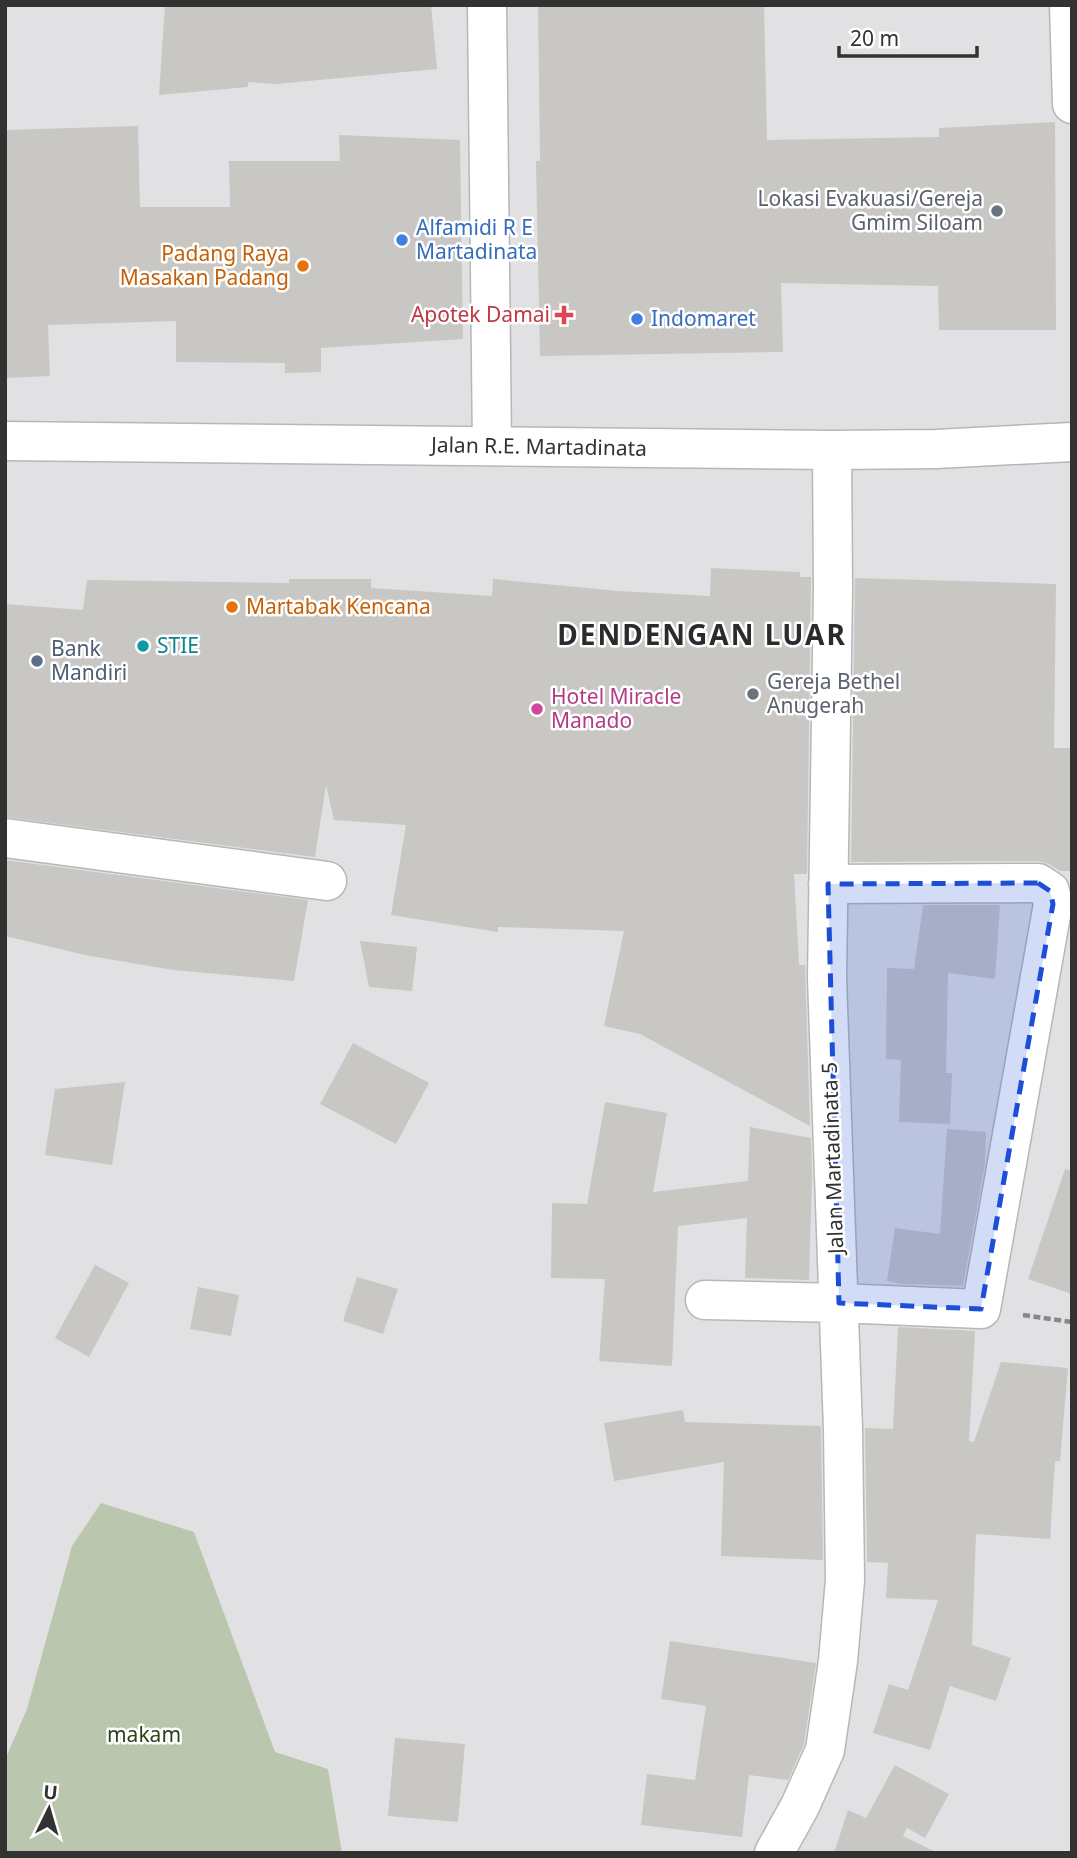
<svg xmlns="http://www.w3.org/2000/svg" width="1077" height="1858" font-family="'Noto Sans',sans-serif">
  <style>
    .green { fill: #bac6ad }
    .building { fill: #c9c7c4 }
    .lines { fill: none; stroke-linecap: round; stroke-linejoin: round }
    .street-casing { stroke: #b7b7ba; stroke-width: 41 }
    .highway-casing { stroke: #b7b7ba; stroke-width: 41 }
    .path { stroke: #878789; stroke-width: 4.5; stroke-dasharray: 7 3.5; stroke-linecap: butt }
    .street { stroke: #fff; stroke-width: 38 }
    .highway { stroke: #fff; stroke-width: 38 }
    .marked { fill: #1d4ed8; fill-opacity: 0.2; stroke: #1d4ed8; stroke-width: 5; stroke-dasharray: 14 9; stroke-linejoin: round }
    .worship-dot { fill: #6b7280; stroke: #fff; stroke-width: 2.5 }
    .shop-dot { fill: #3f7fe0; stroke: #fff; stroke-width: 2.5 }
    .food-dot { fill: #e8710a; stroke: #fff; stroke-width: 2.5 }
    .health-dot { fill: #e0444e; stroke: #fff; stroke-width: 2.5 }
    .culture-dot { fill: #0f9aa8; stroke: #fff; stroke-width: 2.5 }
    .service-dot { fill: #5c6f8a; stroke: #fff; stroke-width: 2.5 }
    .hotel-dot { fill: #d1479c; stroke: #fff; stroke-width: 2.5 }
    .labels { text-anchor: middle; stroke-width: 5; stroke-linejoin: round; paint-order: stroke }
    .worship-label { font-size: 21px; fill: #5b616d; stroke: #fff; text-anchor: end }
    .shop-label { font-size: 21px; fill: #366cbe; stroke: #fff; text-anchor: start }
    .food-label { font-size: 21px; fill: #c56008; stroke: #fff; text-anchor: end }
    .health-label { font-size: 21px; fill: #be3a42; stroke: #fff; text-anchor: end }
    .street-label { font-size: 21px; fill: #323233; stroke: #fff }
    .culture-label { font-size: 21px; fill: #0d838f; stroke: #fff; text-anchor: start }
    .service-label { font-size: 21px; fill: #4e5e75; stroke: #fff; text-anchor: start }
    .hotel-label { font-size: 21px; fill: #b23c85; stroke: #fff; text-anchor: start }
    .park-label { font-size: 21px; fill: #2e4115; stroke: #fff }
    .district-label { font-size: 28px; font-weight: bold; letter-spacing: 2px; fill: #2b2a2d; stroke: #fff }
  </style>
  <rect width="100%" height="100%" fill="#e1e1e4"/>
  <path class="green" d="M 101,1503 L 194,1532 L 275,1752 L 328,1769 L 342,1853 L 5,1853 L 5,1760 L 27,1709 L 72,1546 Z"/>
  <path class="building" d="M 165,5 L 431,5 L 437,69 L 276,84 L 248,82 L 248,87 L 159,95 Z
    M 538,5 L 764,5 L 767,140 L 939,137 L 939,128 L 1055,122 L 1056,330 L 939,330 L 938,286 L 781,283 L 783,352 L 540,356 L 536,161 L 540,161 Z
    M 138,126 L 140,207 L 230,207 L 229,161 L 340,161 L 339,135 L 460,140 L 463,339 L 321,348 L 321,372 L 285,373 L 285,363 L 176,362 L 176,321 L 48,325 L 50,376 L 5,378 L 5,130 Z
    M 711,568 L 800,572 L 800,577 L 811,577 L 807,874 L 794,874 L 799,965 L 805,965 L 810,1126 L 640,1034 L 604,1026 L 624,931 L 498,927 L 498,932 L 391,915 L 406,825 L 334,820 L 326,785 L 315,857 L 5,817 L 5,604 L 83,610 L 87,580 L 289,583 L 289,579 L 371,579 L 371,588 L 492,596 L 493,579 L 619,591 L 710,596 Z
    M 855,578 L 1056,584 L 1054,748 L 1072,748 L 1072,871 L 1060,871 L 1049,864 L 1038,861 L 851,862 Z
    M 5,860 L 308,900 L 294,981 L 173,970 L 85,955 L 5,936 Z
    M 923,905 L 1000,905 L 995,979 L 948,973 L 946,1073 L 952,1073 L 950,1124 L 899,1122 L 901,1060 L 886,1059 L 887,968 L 914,969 Z
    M 360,941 L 417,947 L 412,991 L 369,987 Z
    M 353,1043 L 429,1083 L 396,1144 L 320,1104 Z
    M 125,1082 L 112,1165 L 45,1155 L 55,1089 Z
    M 605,1102 L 667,1113 L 653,1192 L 748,1181 L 750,1127 L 811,1138 L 812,1177 L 809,1280 L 745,1278 L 747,1218 L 678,1226 L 672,1366 L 599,1361 L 605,1279 L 551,1278 L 552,1203 L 587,1204 Z
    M 947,1129 L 986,1132 L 985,1164 L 963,1286 L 901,1284 L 887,1281 L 895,1228 L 940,1234 Z
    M 1065,1169 L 1072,1171 L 1072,1294 L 1028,1279 Z
    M 95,1265 L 129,1283 L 89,1357 L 55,1338 Z
    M 357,1277 L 398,1289 L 383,1334 L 343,1321 Z
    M 198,1287 L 239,1295 L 231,1336 L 190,1329 Z
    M 898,1327 L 975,1331 L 969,1441 L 974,1442 L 1001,1362 L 1068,1368 L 1060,1461 L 1055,1461 L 1050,1539 L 976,1534 L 972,1645 L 1011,1658 L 996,1701 L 950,1686 L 930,1750 L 873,1733 L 889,1684 L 908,1690 L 938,1600 L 886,1598 L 888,1563 L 867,1562 L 865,1428 L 893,1429 Z
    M 683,1410 L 685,1422 L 821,1426 L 823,1560 L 721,1556 L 724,1462 L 614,1481 L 604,1423 Z
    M 670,1641 L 816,1663 L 804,1744 L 788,1780 L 749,1775 L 742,1837 L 641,1825 L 647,1774 L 695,1780 L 706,1706 L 661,1699 Z
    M 395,1738 L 465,1744 L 458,1822 L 388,1816 Z
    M 895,1765 L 949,1794 L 925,1838 L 907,1828 L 903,1836 L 938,1853 L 834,1853 L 848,1810 L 866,1818 Z"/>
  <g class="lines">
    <g class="street-casing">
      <path id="street" d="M 487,5 L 492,446
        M 1069,5 L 1072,104
        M 5,838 L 327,881
        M 705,1300 L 839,1303 L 981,1309 L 1053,904 L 1050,891 L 1038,883 L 828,884
        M 774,1853 L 800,1806 L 825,1750 L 838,1661 L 845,1580 L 843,1429 L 827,978 L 833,589 L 832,450"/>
    </g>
    <g class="highway-casing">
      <path id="highway" d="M 5,441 L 832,450 L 936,449 L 1072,442"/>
    </g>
    <path class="path" d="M 1023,1315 L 1072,1322"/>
    <use href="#street" class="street"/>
    <use href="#highway" class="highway"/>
  </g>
  <path class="marked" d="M 1038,883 L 1050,891 L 1053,904 L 981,1309 L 839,1303 L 828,884 Z"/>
  <g class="worship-dot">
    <circle cx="997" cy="211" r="7"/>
    <circle cx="753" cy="694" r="7"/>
  </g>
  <g class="shop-dot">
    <circle cx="402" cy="240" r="7"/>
    <circle cx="637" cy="319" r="7"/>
  </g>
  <g class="food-dot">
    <circle cx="303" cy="266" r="7"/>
    <circle cx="232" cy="607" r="7"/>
  </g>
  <path class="health-dot" d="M560.5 304.5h7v7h7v7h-7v7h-7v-7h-7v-7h7z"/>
  <circle class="culture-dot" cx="143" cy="646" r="7"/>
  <circle class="service-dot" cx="37" cy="661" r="7"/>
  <circle class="hotel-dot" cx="537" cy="709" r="7"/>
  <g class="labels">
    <g class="worship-label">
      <text x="983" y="206">Lokasi Evakuasi/Gereja<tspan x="983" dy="24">Gmim Siloam</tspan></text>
      <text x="767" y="689" text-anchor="start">Gereja Bethel<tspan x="767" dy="24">Anugerah</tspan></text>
    </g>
    <g class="shop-label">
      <text x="416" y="235">Alfamidi R E<tspan x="416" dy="24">Martadinata</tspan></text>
      <text x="651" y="326">Indomaret</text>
    </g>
    <g class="food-label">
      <text x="289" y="261">Padang Raya<tspan x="289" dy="24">Masakan Padang</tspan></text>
      <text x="246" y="614" text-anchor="start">Martabak Kencana</text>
    </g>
    <g class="health-label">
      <text x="550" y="322">Apotek Damai</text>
    </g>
    <g class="street-label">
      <text transform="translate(539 447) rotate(1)" y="7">Jalan R.E. Martadinata</text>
      <text transform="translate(833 1158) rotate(-92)" y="7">Jalan Martadinata 5</text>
    </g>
    <g class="culture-label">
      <text x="157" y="653">STIE</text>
    </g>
    <g class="service-label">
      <text x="51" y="656">Bank<tspan x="51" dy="24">Mandiri</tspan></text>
    </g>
    <g class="hotel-label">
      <text x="551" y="704">Hotel Miracle<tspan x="551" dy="24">Manado</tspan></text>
    </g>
    <g class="park-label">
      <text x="144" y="1742">makam</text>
    </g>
    <g class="district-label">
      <text x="702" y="645">DENDENGAN LUAR</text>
    </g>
  </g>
  <rect width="1077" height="1858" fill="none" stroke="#323233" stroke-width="14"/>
  <g transform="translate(49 1809) rotate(5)" stroke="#ffffff" stroke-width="5" paint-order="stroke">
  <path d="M0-5L12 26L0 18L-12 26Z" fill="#323233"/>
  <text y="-10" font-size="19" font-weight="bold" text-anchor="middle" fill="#323233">U</text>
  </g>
  <path d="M839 46v10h138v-10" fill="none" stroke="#323233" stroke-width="3.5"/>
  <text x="850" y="46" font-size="21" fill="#323233" stroke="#ffffff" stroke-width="5" paint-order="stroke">20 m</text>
</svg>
